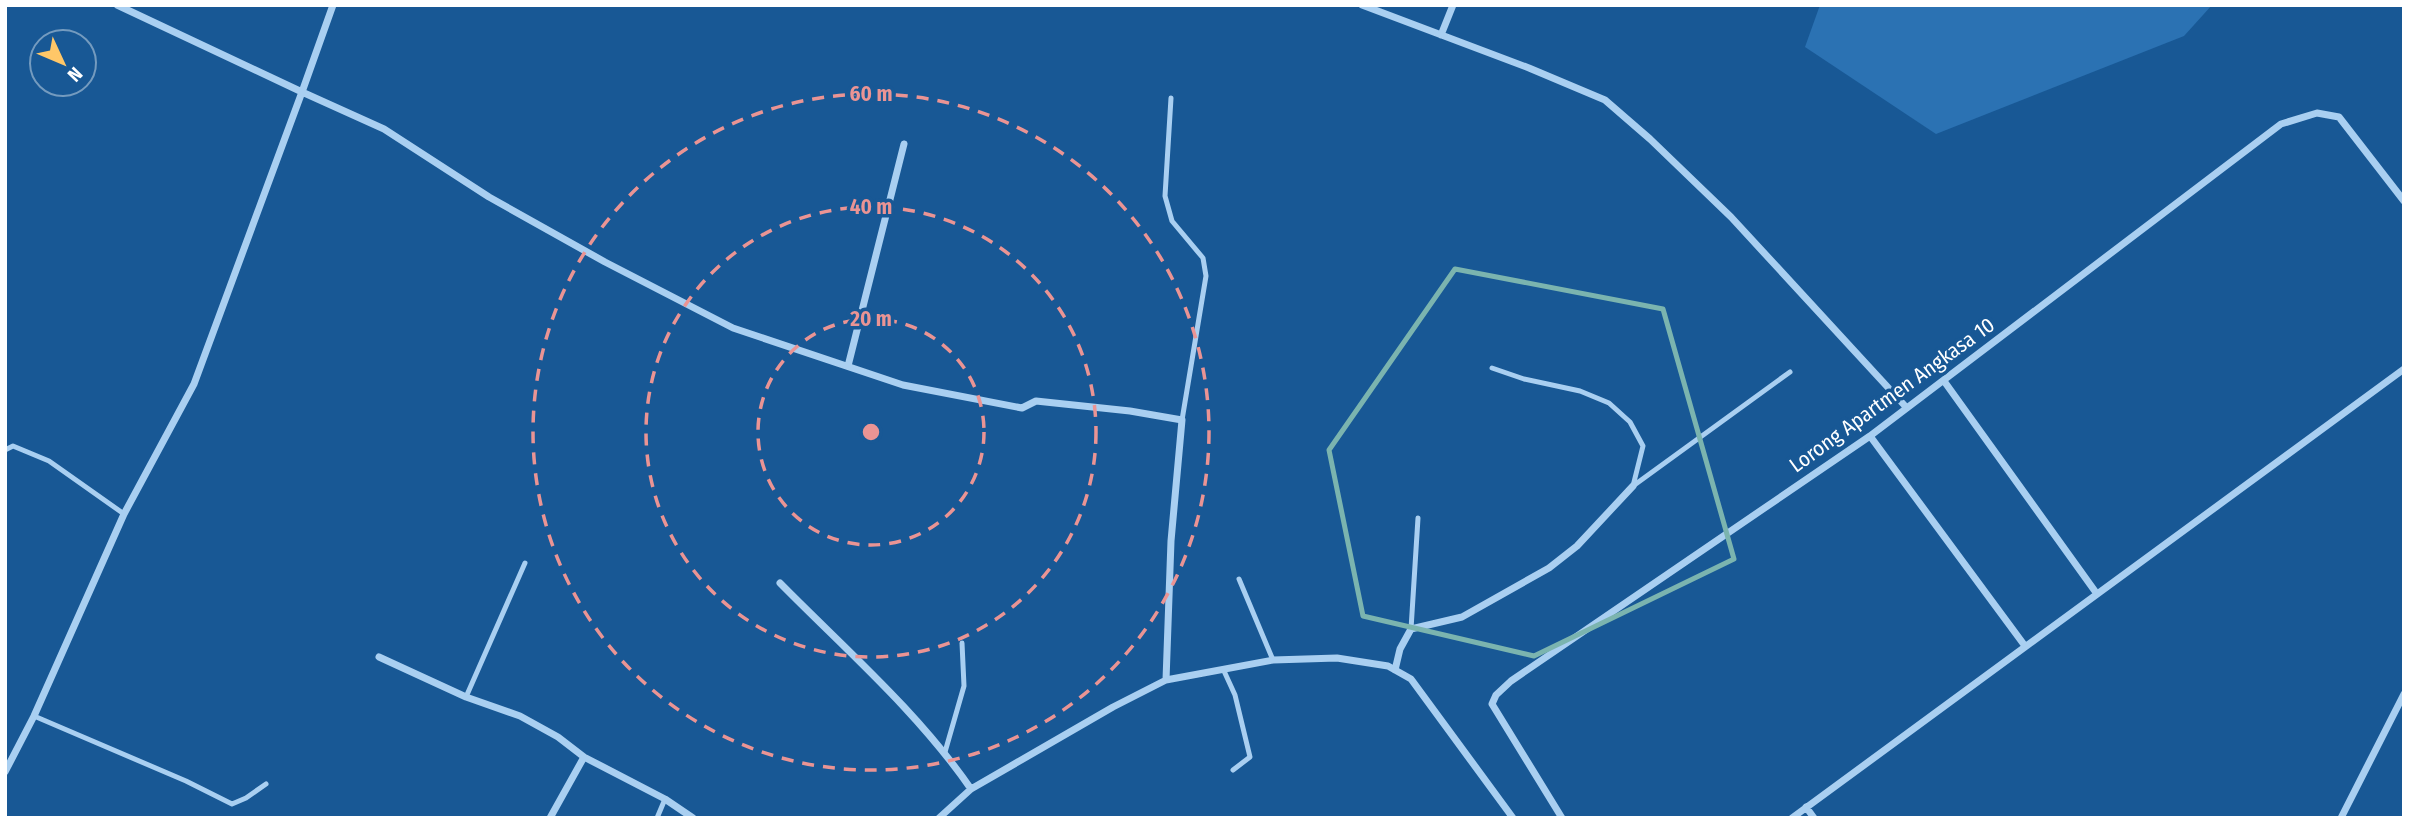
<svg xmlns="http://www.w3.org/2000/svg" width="2409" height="823" font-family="'Fira Sans Condensed',sans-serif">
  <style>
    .green { fill: #2b72b3 }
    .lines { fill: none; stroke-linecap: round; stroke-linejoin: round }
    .service { stroke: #a9cff1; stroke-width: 5 }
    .minor { stroke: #a9cff1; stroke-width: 7 }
    .marked { fill: none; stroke: #7bb4af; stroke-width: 5; stroke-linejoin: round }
    .ring { fill: none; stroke: #ea9494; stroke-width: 3.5; stroke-dasharray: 12 9 }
    .labels { text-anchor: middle; stroke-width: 7; stroke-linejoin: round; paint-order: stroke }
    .street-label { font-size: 21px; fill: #fff; stroke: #185895 }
    .centre { fill: #ea9494; stroke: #185895; stroke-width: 3.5 }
    .ring-label { font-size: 21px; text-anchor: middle; font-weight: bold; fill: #ea9494; stroke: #185895; stroke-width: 7; stroke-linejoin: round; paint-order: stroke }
  </style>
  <rect width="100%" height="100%" fill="#185895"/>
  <path class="green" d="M 1820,5 L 2212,5 L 2184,36 L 1936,134 L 1805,47 Z"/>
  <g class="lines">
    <path class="service" d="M 1171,98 L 1165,196 L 1172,221 L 1203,258 L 1206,276 L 1182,420
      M 1492,368 L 1524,379 L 1580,391 L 1609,403 L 1630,422 L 1643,446 L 1633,486
      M 5,450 L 13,446 L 49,461 L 124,514
      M 1633,486 L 1790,372
      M 1239,579 L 1273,660
      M 1411,629 L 1418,518
      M 1224,671 L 1235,695 L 1250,757 L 1233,770
      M 466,697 L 525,563
      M 34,716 L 186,781 L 232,804 L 246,798 L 266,784
      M 945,752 L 964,686 L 962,643
      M 657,818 L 665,799"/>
    <path class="minor" d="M 333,5 L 302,92 L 384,129 L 489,197 L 605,262 L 733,328 L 903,385 L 1022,408 L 1036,401 L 1130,411 L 1182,420 L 1171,541 L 1166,680
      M 1362,5 L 1529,68 L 1605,100 L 1650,139 L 1731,217 L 1906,407
      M 1441,35 L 1453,5
      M 848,366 L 904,144
      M 1944,381 L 2097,594
      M 1870,436 L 2025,646
      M 780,583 C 845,649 918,712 971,789
      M 379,657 L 466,697 L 520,716 L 558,737 L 584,757 L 665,799 L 693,818
      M 1395,670 L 1400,649 L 1411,629 L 1462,617 L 1549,568 L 1577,546 L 1633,486
      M 5,772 L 34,716 L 124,514 L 194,384 L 302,92 L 117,5
      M 1806,807 L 1814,818
      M 550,818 L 584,757
      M 939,818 L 971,789 L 1113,707 L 1166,680 L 1273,660 L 1337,658 L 1388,666 L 1411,679 L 1513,818
      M 1562,818 L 1492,704 L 1496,695 L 1511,681 L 1870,436 L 2281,124 L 2317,113 L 2339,117 L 2404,201
      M 1792,818 L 2404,369
      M 2341,818 L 2404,694"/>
  </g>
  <path class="marked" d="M 1455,269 L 1663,309 L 1734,559 L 1534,656 L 1363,616 L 1329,450 Z"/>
  <g class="ring">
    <circle cx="871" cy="432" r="113"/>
    <circle cx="871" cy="432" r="225"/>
    <circle cx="871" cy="432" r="338"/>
  </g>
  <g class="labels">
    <g class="street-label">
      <text transform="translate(1892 395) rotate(-36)" y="7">Lorong Apartmen Angkasa 10</text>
    </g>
  </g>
  <circle cx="871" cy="432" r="10" class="centre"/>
  <g class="ring-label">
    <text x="871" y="101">60 m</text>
    <text x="871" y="214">40 m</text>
    <text x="871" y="326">20 m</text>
  </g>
  <rect width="2409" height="823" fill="none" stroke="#ffffff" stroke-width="14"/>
  <g transform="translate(63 63) rotate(134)"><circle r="33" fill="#185895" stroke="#749bbf" stroke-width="2"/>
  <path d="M0-5L12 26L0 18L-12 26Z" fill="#ffc768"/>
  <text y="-10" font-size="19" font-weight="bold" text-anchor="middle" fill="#ffffff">N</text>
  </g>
</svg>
